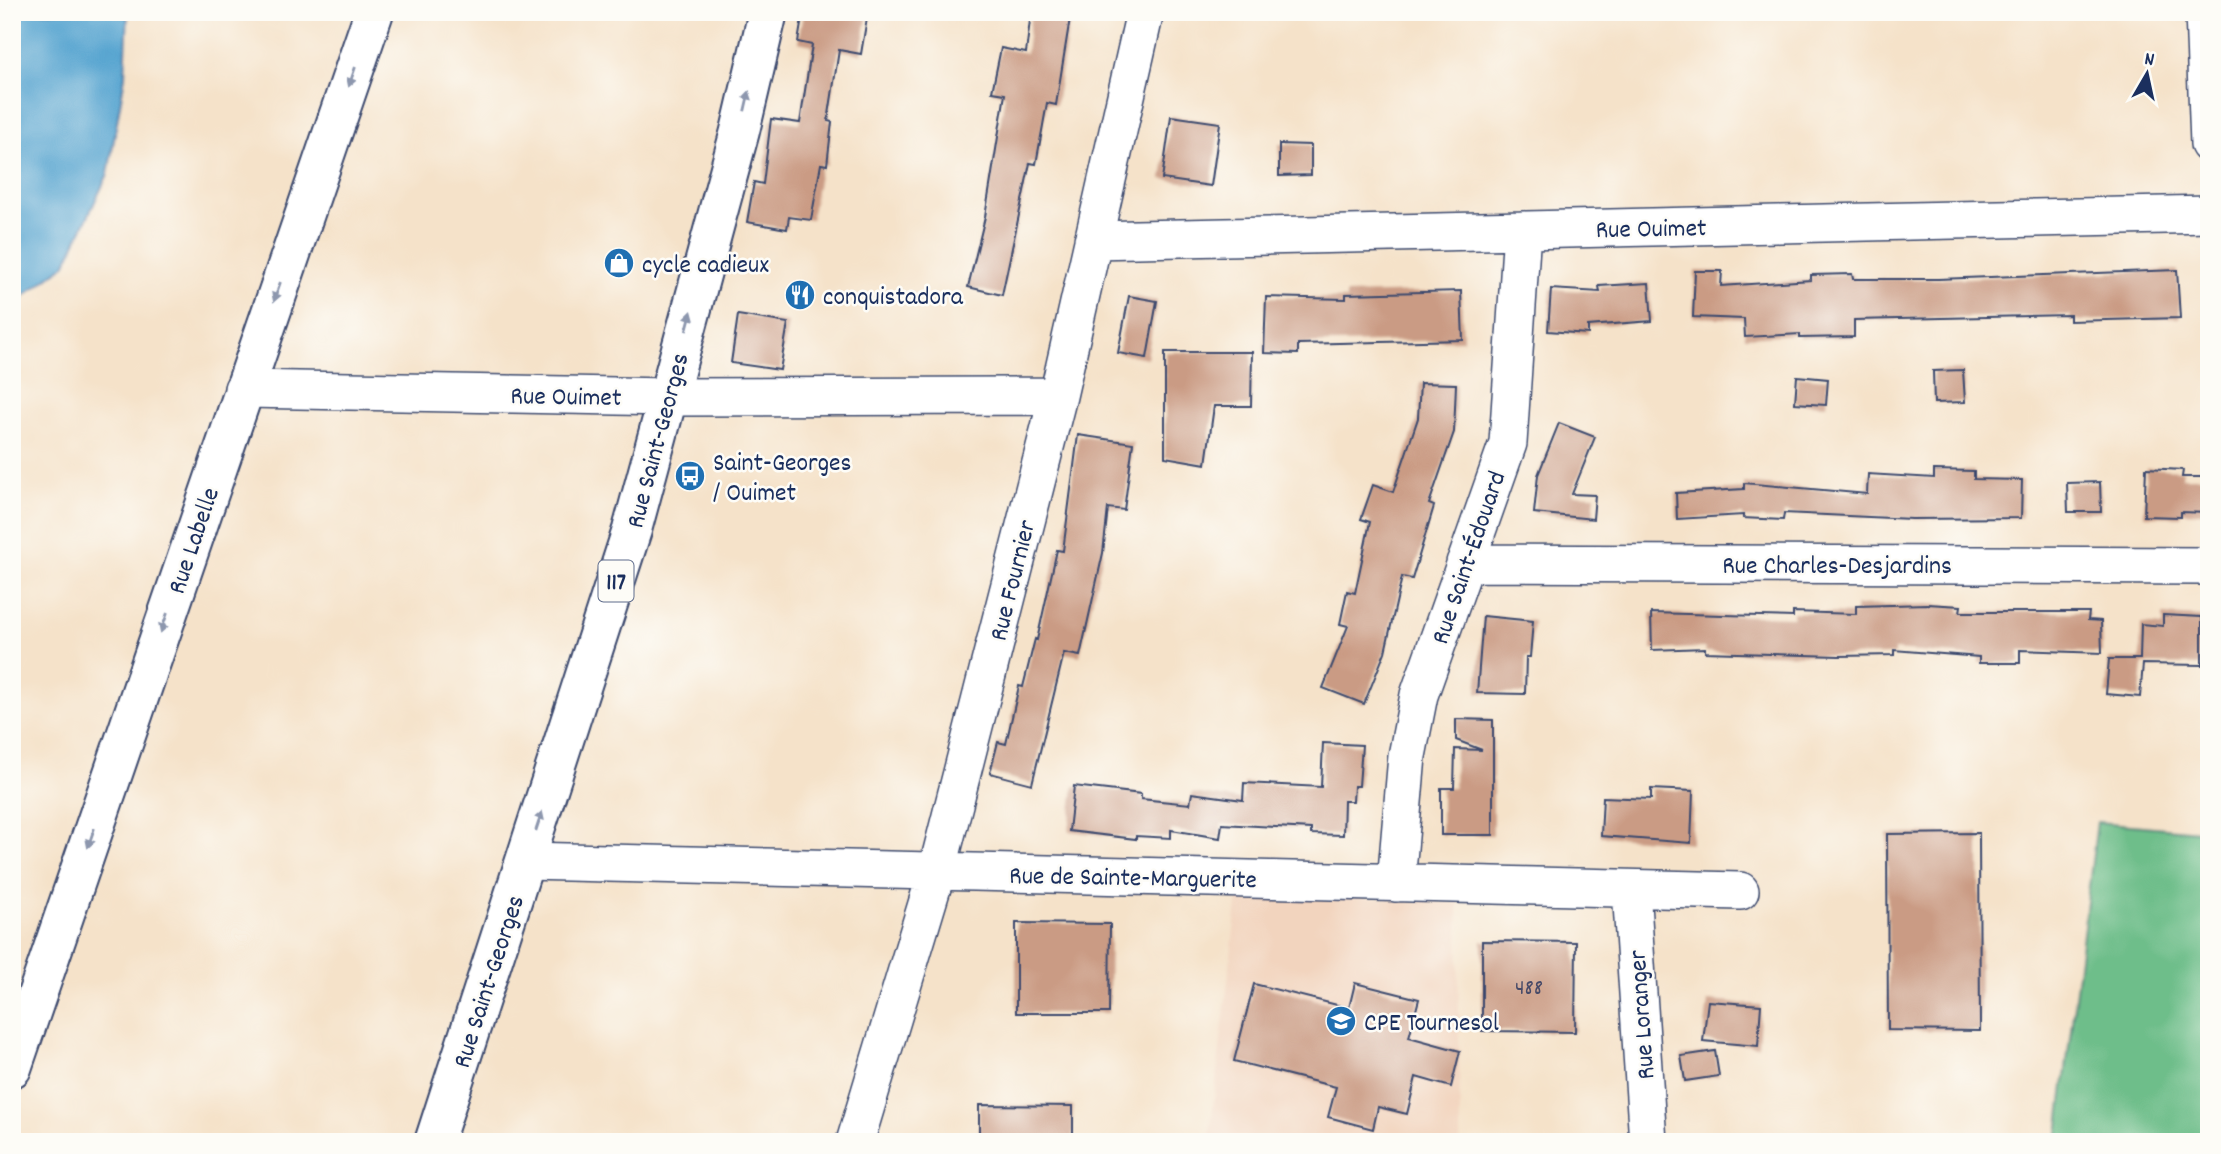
<svg xmlns="http://www.w3.org/2000/svg" width="2221" height="1154" font-family="Dekko,sans-serif">
  <style>
    .built { fill: #f2d4be }
    .forest { fill: #6ebe8a; stroke: #447674; stroke-width: 2 }
    .water { fill: #57a4d0; stroke: #396a97; stroke-width: 2 }
    .building { fill: #ca9b84 }
    .lines { fill: none; stroke-linecap: round; stroke-linejoin: round }
    .minor-casing { stroke: #3c4a6e; stroke-width: 40 }
    .major-casing { stroke: #3c4a6e; stroke-width: 42 }
    .minor { stroke: #fff; stroke-width: 37 }
    .major { stroke: #fff; stroke-width: 38 }
    .oneway { fill: #8d97ae }
    .labels { text-anchor: middle; stroke-width: 5; stroke-linejoin: round; paint-order: stroke }
    .number-label { font-size: 23px; fill: #474a68 }
    .shield { fill: #fdfcf7; stroke: #5f6c8c; stroke-width: 2 }
    .shield-label { font-size: 24px; font-weight: bold; fill: #1b2f5e }
    .street-label { font-size: 26px; fill: #1b2f5e; stroke: #fdfcf7 }
    .poi-label { font-size: 26px; fill: #1b2f5e; stroke: #fdfcf7; text-anchor: start }
  </style>
  <rect width="100%" height="100%" fill="#fdfcf7"/>
  <filter id="ink" filterUnits="userSpaceOnUse"><feTurbulence type="fractalNoise" baseFrequency=".0143" numOctaves="2"/><feDisplacementMap in="SourceGraphic" scale="14" xChannelSelector="R" yChannelSelector="G"/><feConvolveMatrix kernelMatrix="1 2 1 2 8 2 1 2 1" color-interpolation-filters="sRGB"/></filter>
  <filter id="wash" filterUnits="userSpaceOnUse"><feTurbulence type="fractalNoise" baseFrequency=".00686" numOctaves="4" result="noise"/><feDisplacementMap in="SourceGraphic" scale="28" xChannelSelector="R" yChannelSelector="G"/><feGaussianBlur stdDeviation="1.57" result="paint"/><feColorMatrix in="noise" values="0 0 0 0 0 0 0 0 0 0 0 0 0 0 0 0 0 1.4 0 .05"/><feComposite in="paint" operator="in"/></filter>
  <g filter="url(#wash)">
    <rect width="100%" height="100%" fill="#f5e2c9"/>
    <path class="built" d="M 1238,896 L 1458,900 L 1460,1142 L 1209,1142 Z"/>
    <path class="forest" d="M 2097,822 L 2209,832 L 2209,1142 L 2057,1142 Z"/>
    <path class="water" d="M 12,12 L 128,12 L 125,76 L 108,174 L 65,265 L 12,305 Z"/>
    <g id="blocks">
      <path class="building" d="M 803,12 L 868,12 L 861,54 L 839,50 L 828,121 L 832,122 L 827,165 L 821,164 L 811,220 L 789,217 L 787,229 L 747,222 L 754,182 L 763,184 L 771,119 L 800,123 L 812,45 L 798,42 Z
        M 1031,12 L 1071,12 L 1056,105 L 1047,103 L 1036,164 L 1030,163 L 1002,295 L 968,287 L 985,217 L 1005,94 L 992,92 L 1001,48 L 1026,53 Z
        M 1171,116 L 1220,123 L 1211,186 L 1162,179 Z
        M 1279,144 L 1311,145 L 1311,175 L 1279,176 Z
        M 2177,270 L 2180,318 L 2070,321 L 2070,315 L 1854,320 L 1854,337 L 1800,338 L 1800,334 L 1745,337 L 1744,319 L 1693,317 L 1695,271 L 1722,271 L 1721,286 L 1811,280 L 1811,275 L 1852,274 L 1853,279 L 1938,279 Z
        M 1649,283 L 1652,321 L 1588,326 L 1588,334 L 1548,331 L 1551,289 L 1600,292 L 1599,286 Z
        M 1461,291 L 1463,340 L 1298,344 L 1298,354 L 1264,353 L 1266,297 L 1346,299 L 1346,294 Z
        M 1129,296 L 1157,301 L 1147,358 L 1118,353 Z
        M 738,315 L 788,323 L 780,370 L 731,363 Z
        M 1165,352 L 1252,352 L 1251,406 L 1214,406 L 1206,464 L 1165,457 Z
        M 1963,370 L 1965,402 L 1934,403 L 1933,371 Z
        M 1797,376 L 1828,379 L 1826,405 L 1795,403 Z
        M 1420,383 L 1456,384 L 1454,432 L 1429,504 L 1434,506 L 1412,579 L 1402,577 L 1385,652 L 1364,704 L 1323,688 L 1348,626 L 1340,624 L 1347,591 L 1355,593 L 1370,522 L 1361,519 L 1373,485 L 1393,492 L 1418,418 Z
        M 1559,423 L 1595,437 L 1572,494 L 1595,495 L 1593,519 L 1534,513 L 1538,475 Z
        M 1078,435 L 1133,443 L 1124,510 L 1108,508 L 1103,553 L 1080,656 L 1064,653 L 1032,784 L 990,773 L 998,742 L 1006,744 L 1019,686 L 1023,687 L 1035,639 L 1037,640 L 1057,550 L 1063,551 Z
        M 2146,468 L 2183,470 L 2182,477 L 2209,477 L 2209,513 L 2181,512 L 2181,517 L 2144,516 Z
        M 1934,470 L 1974,471 L 1974,479 L 2022,480 L 2021,518 L 1912,519 L 1784,513 L 1783,520 L 1743,518 L 1743,515 L 1677,519 L 1676,493 L 1744,489 L 1744,483 L 1867,494 L 1868,474 L 1934,478 Z
        M 2100,482 L 2101,512 L 2068,512 L 2067,483 Z
        M 1927,604 L 1961,606 L 1960,612 L 2089,612 L 2088,620 L 2101,621 L 2102,653 L 2020,650 L 2020,663 L 1979,663 L 1979,657 L 1894,650 L 1894,655 L 1839,656 L 1705,652 L 1705,648 L 1652,650 L 1651,613 L 1793,617 L 1793,612 L 1856,614 L 1856,606 Z
        M 2163,615 L 2202,617 L 2202,665 L 2143,664 L 2140,697 L 2106,694 L 2109,659 L 2140,659 L 2141,624 L 2163,626 Z
        M 1483,616 L 1533,621 L 1530,657 L 1526,657 L 1525,694 L 1477,693 Z
        M 1456,719 L 1493,720 L 1493,835 L 1441,835 L 1441,788 L 1454,788 L 1455,749 L 1482,750 L 1456,740 Z
        M 1323,743 L 1362,745 L 1359,786 L 1354,786 L 1353,801 L 1344,801 L 1343,835 L 1311,834 L 1311,829 L 1222,824 L 1220,838 L 1171,830 L 1171,838 L 1136,836 L 1136,839 L 1069,831 L 1074,786 L 1141,794 L 1141,799 L 1190,804 L 1192,793 L 1243,800 L 1244,783 L 1321,787 Z
        M 1651,789 L 1693,791 L 1691,843 L 1601,836 L 1603,797 L 1651,799 Z
        M 1979,833 L 1980,1031 L 1888,1030 L 1887,834 Z
        M 1016,923 L 1110,924 L 1109,1013 L 1016,1013 Z
        M 1482,941 L 1576,942 L 1575,1032 L 1482,1031 Z
        M 1355,983 L 1419,999 L 1409,1037 L 1460,1051 L 1451,1087 L 1416,1077 L 1407,1114 L 1378,1107 L 1373,1129 L 1328,1117 L 1336,1087 L 1234,1061 L 1254,984 L 1349,1008 Z
        M 1708,1001 L 1761,1005 L 1758,1046 L 1703,1041 Z
        M 1715,1051 L 1719,1076 L 1685,1081 L 1681,1056 Z
        M 979,1105 L 1073,1106 L 1073,1142 L 979,1142 Z"/>
    </g>
  </g>
  <g filter="url(#ink)">
    <use href="#blocks" fill-opacity="0" stroke="#3c4a6e" stroke-width="2"/>
    <g class="lines">
      <g class="minor-casing">
        <path id="minor" d="M 2204,12 L 2209,144
          M 1093,240 L 2209,214
          M 243,389 L 668,397 L 1058,396
          M 1465,563 L 2209,566
          M 526,861 L 1740,891
          M 1396,883 L 1407,756 L 1419,695 L 1508,443 L 1522,230
          M 1631,889 L 1648,1142
          M 855,1142 L 937,871 L 1058,396 L 1145,12"/>
      </g>
      <g class="major-casing">
        <path id="major" d="M 12,1068 L 374,12
          M 434,1142 L 632,530 L 740,131 L 768,12"/>
      </g>
      <use href="#minor" class="minor"/>
      <use href="#major" class="major"/>
    </g>
    <defs><path id="oneway-solid" d="M-6-.8H1V-3.2L6.5 0L1 3.2V.8H-6Z" transform="scale(1.75)"/></defs>
    <g class="oneway">
      <use href="#oneway-solid" transform="translate(352 77) rotate(109)"/>
      <use href="#oneway-solid" transform="translate(747 101) rotate(-77)"/>
      <use href="#oneway-solid" transform="translate(277 292) rotate(109)"/>
      <use href="#oneway-solid" transform="translate(689 321) rotate(-75)"/>
      <use href="#oneway-solid" transform="translate(164 623) rotate(109)"/>
      <use href="#oneway-solid" transform="translate(539 821) rotate(-72)"/>
      <use href="#oneway-solid" transform="translate(91 838) rotate(109)"/>
    </g>
  </g>
  <defs>
    <g id="shop-disc" transform="scale(1.575)"><circle r="9.5" fill="#1f6fb2" stroke="#fdfcf7"/><path d="M-5-2.5h2.3a2.7 3.5 0 0 1 5.4 0H5L5.5 6h-11ZM-1.5-2.5h3a1.5 2.3 0 0 0-3 0Z" fill="#fff"/></g>
    <g id="restaurant-disc" transform="scale(1.575)"><circle r="9.5" fill="#1f6fb2" stroke="#fdfcf7"/><path d="M-5-6h1v4h1v-4h1v4h1v-4h1v5L-1.5 .5V6h-2V.5L-5-1ZM5-6V6H3V1.5H1.5Q1.5-4 5-6Z" fill="#fff"/></g>
    <g id="bus-disc" transform="scale(1.575)"><circle r="9.5" fill="#1f6fb2" stroke="#fdfcf7"/><path d="M-5-6H5V4H4V6H2V4H-2V6H-4V4H-5ZM-3.5-4V0h7V-4ZM-3.5 1.2v1.5H-2V1.2ZM2 1.2v1.5H3.5V1.2Z" fill="#fff"/></g>
    <g id="school-disc" transform="scale(1.575)"><circle r="9.5" fill="#1f6fb2" stroke="#fdfcf7"/><path d="M0-5L7-2L0 1L-7-2ZM-4 1L0 2.5L4 1V4Q0 6-4 4Z" fill="#fff"/></g>
  </defs>
  <g fill-rule="evenodd">
    <use href="#shop-disc" x="619" y="263"/>
    <use href="#restaurant-disc" x="800" y="295"/>
    <use href="#bus-disc" x="690" y="476"/>
    <use href="#school-disc" x="1341" y="1021"/>
  </g>
  <g class="labels">
    <g class="number-label">
      <text x="1529" y="994">488</text>
    </g>
    <rect class="shield" x="598.5" y="560.5" width="35" height="41" rx="5"/>
    <g class="shield-label">
      <text x="616" y="589">117</text>
    </g>
    <g class="street-label">
      <text transform="translate(1651 227) rotate(-1)" y="9">Rue Ouimet</text>
      <text transform="translate(566 395) rotate(1)" y="9">Rue Ouimet</text>
      <text transform="translate(656 440) rotate(-75)" y="9">Rue Saint-Georges</text>
      <text transform="translate(192 540) rotate(-71)" y="9">Rue Labelle</text>
      <text transform="translate(1467 557) rotate(-71)" y="9">Rue Saint-Édouard</text>
      <text x="1837" y="573">Rue Charles-Desjardins</text>
      <text transform="translate(1011 580) rotate(-76)" y="9">Rue Fournier</text>
      <text transform="translate(1133 876) rotate(1)" y="9">Rue de Sainte-Marguerite</text>
      <text transform="translate(487 981) rotate(-72)" y="9">Rue Saint-Georges</text>
      <text transform="translate(1640 1015) rotate(-94)" y="9">Rue Loranger</text>
    </g>
    <g class="poi-label">
      <text x="642" y="272">cycle cadieux</text>
      <text x="823" y="304">conquistadora</text>
      <text x="713" y="470">Saint-Georges<tspan x="713" dy="30">/ Ouimet</tspan></text>
      <text x="1364" y="1030">CPE Tournesol</text>
    </g>
  </g>
  <rect width="2221" height="1154" fill="none" stroke="#fdfcf7" stroke-width="42"/>
  <g transform="translate(2147 74) rotate(9)" stroke="#fdfcf7" stroke-width="5" paint-order="stroke">
  <path d="M0-5L12 26L0 18L-12 26Z" fill="#1b2f5e"/>
  <text y="-10" font-size="19" font-weight="bold" text-anchor="middle" fill="#1b2f5e">N</text>
  </g>
</svg>
